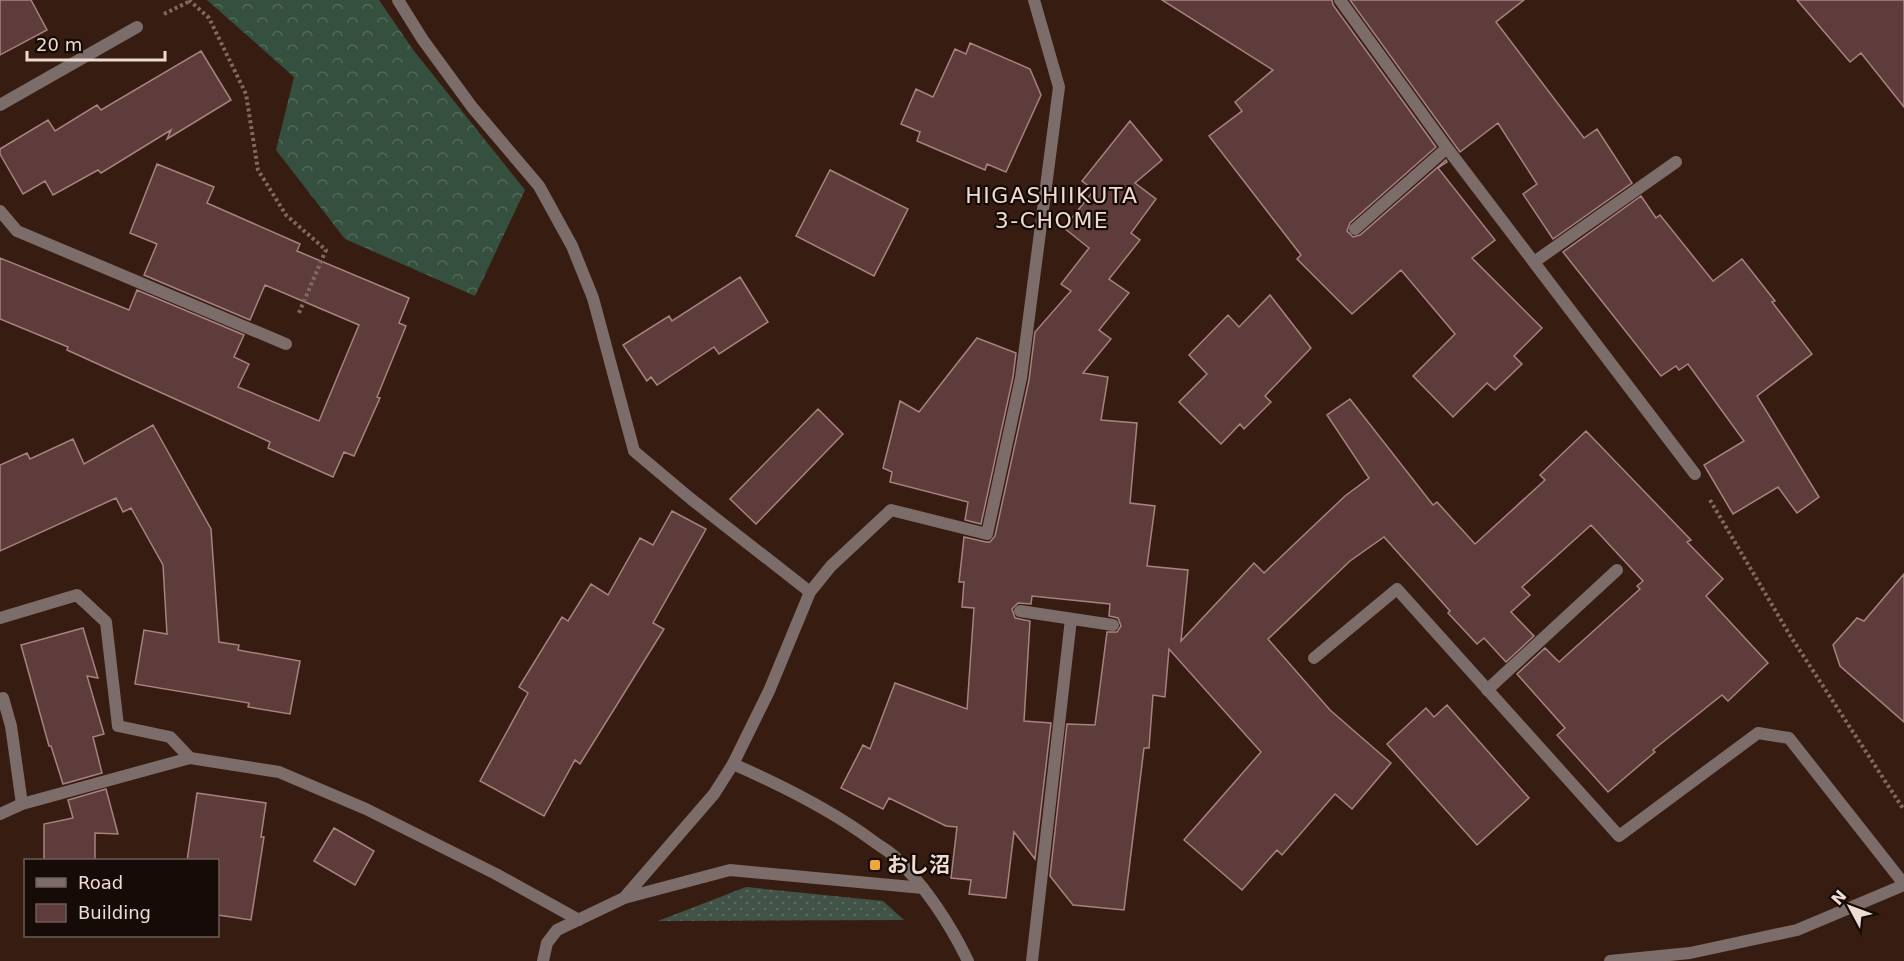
<svg xmlns="http://www.w3.org/2000/svg" width="1904" height="961" font-family="'DejaVu Sans','Noto Sans JP',sans-serif">
  <style>
    .grass { fill: url(#grass-dots) }
    .forest { fill: url(#forest-crowns) }
    .building { fill: #5d3c3b; stroke: #a88281; stroke-width: 1.5 }
    .lines { fill: none; stroke-linecap: round; stroke-linejoin: round }
    .path { stroke: #81695f; stroke-width: 4; stroke-dasharray: 3 3; stroke-linecap: butt }
    .service { stroke: #7c6c6a; stroke-width: 12 }
    .minor { stroke: #7c6c6a; stroke-width: 12 }
    .tertiary { stroke: #7c6c6a; stroke-width: 12 }
    .poi-dot { fill: #efa73d; stroke: #160b06; stroke-width: 2 }
    .labels { text-anchor: middle; stroke-width: 4.5; stroke-linejoin: round; paint-order: stroke }
    .poi-label { font-size: 21px; font-weight: bold; fill: #eedbd3; stroke: #160b06; text-anchor: start }
    .neighbourhood-label { font-size: 22px; letter-spacing: 1.5px; fill: #eedbd3; stroke: #160b06 }
  </style>
  <defs>
    <pattern id="grass-dots" width="8" height="8" patternUnits="userSpaceOnUse" patternTransform="scale(1.5)"><rect width="8" height="8" fill="#415247"/><path d="M2 2h.1M6 6h.1" fill="none" stroke="#5d6a61" stroke-width="1.8" stroke-linecap="round"/></pattern>
    <pattern id="forest-crowns" width="20" height="18" patternUnits="userSpaceOnUse" patternTransform="scale(1.5)"><rect width="20" height="18" fill="#35503f"/><path d="M2 6a3 3 0 1 1 6 0M12 15a3 3 0 1 1 6 0" fill="none" stroke="#53695a"/></pattern>
  </defs>
  <rect width="100%" height="100%" fill="#371d11"/>
  <path class="grass" d="M 746,887 L 883,901 L 904,920 L 658,921 Z"/>
  <path class="forest" d="M 207,0 L 379,0 L 414,51 L 525,190 L 475,296 L 345,239 L 276,150 L 294,77 Z"/>
  <path class="building" d="M 0,0 L 31,0 L 47,30 L 0,55 Z
    M 1162,0 L 1332,0 L 1333,5 L 1436,147 L 1350,223 L 1347,231 L 1353,237 L 1360,235 L 1446,160 L 1447,162 L 1438,168 L 1495,240 L 1472,258 L 1542,328 L 1514,356 L 1522,364 L 1495,390 L 1487,383 L 1453,417 L 1413,376 L 1455,334 L 1401,270 L 1352,314 L 1297,259 L 1301,255 L 1209,136 L 1242,111 L 1235,102 L 1273,70 Z
    M 1350,0 L 1524,0 L 1496,22 L 1584,138 L 1597,129 L 1632,183 L 1553,239 L 1523,194 L 1537,184 L 1498,123 L 1460,152 Z
    M 1797,0 L 1904,0 L 1904,107 L 1861,53 L 1850,62 Z
    M 970,43 L 1030,69 L 1041,95 L 1006,172 L 987,164 L 985,170 L 917,141 L 920,132 L 901,124 L 916,89 L 933,97 L 955,49 L 966,54 Z
    M 201,51 L 231,100 L 167,139 L 171,130 L 101,173 L 98,170 L 53,195 L 45,181 L 23,194 L 0,154 L 0,149 L 48,120 L 55,131 L 97,105 L 101,110 Z
    M 1130,121 L 1162,160 L 1135,183 L 1156,199 L 1131,233 L 1140,240 L 1109,279 L 1129,293 L 1099,330 L 1111,339 L 1083,373 L 1108,377 L 1101,420 L 1137,423 L 1130,503 L 1155,506 L 1147,566 L 1188,570 L 1181,641 L 1254,563 L 1264,573 L 1345,496 L 1369,478 L 1327,415 L 1350,399 L 1433,505 L 1437,502 L 1475,544 L 1545,480 L 1540,475 L 1586,431 L 1691,540 L 1687,542 L 1723,579 L 1706,596 L 1768,663 L 1728,701 L 1722,695 L 1653,750 L 1655,752 L 1608,792 L 1557,735 L 1565,728 L 1517,674 L 1545,648 L 1559,662 L 1640,589 L 1637,586 L 1643,581 L 1591,525 L 1522,587 L 1530,595 L 1511,612 L 1534,636 L 1506,662 L 1484,638 L 1477,644 L 1448,613 L 1450,611 L 1384,537 L 1350,561 L 1268,639 L 1330,710 L 1391,763 L 1352,809 L 1335,794 L 1282,855 L 1277,850 L 1242,890 L 1184,840 L 1261,752 L 1169,649 L 1165,697 L 1153,695 L 1149,748 L 1144,748 L 1124,910 L 1073,905 L 1050,876 L 1067,724 L 1095,725 L 1107,632 L 1117,632 L 1121,626 L 1118,618 L 1109,616 L 1110,604 L 1032,596 L 1031,604 L 1018,603 L 1012,609 L 1015,618 L 1030,621 L 1024,721 L 1051,723 L 1035,859 L 1014,832 L 1006,898 L 969,894 L 971,880 L 951,878 L 957,827 L 946,826 L 889,798 L 883,809 L 841,788 L 863,745 L 870,749 L 895,683 L 967,709 L 974,608 L 962,607 L 964,582 L 959,582 L 964,537 L 986,542 L 990,542 L 995,536 L 1029,380 L 1035,332 L 1071,291 L 1061,284 L 1089,248 L 1064,228 L 1094,190 L 1082,181 Z
    M 157,164 L 214,187 L 207,203 L 300,244 L 297,251 L 409,298 L 399,323 L 406,326 L 377,397 L 380,398 L 354,456 L 344,452 L 333,477 L 268,448 L 270,442 L 67,350 L 68,347 L 0,319 L 0,258 L 129,310 L 137,290 L 244,335 L 234,357 L 249,364 L 238,387 L 319,421 L 359,325 L 265,285 L 250,320 L 144,275 L 157,244 L 130,233 Z
    M 830,170 L 908,209 L 874,276 L 796,236 Z
    M 1641,196 L 1656,218 L 1660,215 L 1713,281 L 1742,259 L 1775,301 L 1772,302 L 1812,354 L 1757,396 L 1819,497 L 1797,513 L 1778,487 L 1733,514 L 1704,465 L 1744,441 L 1688,364 L 1679,370 L 1676,366 L 1661,376 L 1563,252 Z
    M 740,277 L 768,322 L 719,354 L 714,347 L 657,385 L 651,377 L 647,381 L 623,345 L 669,316 L 672,321 Z
    M 1270,295 L 1311,348 L 1265,396 L 1271,402 L 1244,429 L 1240,424 L 1221,444 L 1179,402 L 1207,374 L 1189,355 L 1228,315 L 1239,327 Z
    M 977,338 L 1016,353 L 1013,377 L 981,524 L 965,520 L 968,502 L 890,482 L 892,472 L 883,468 L 900,401 L 919,412 Z
    M 818,409 L 843,434 L 756,524 L 730,499 Z
    M 153,425 L 211,529 L 219,642 L 239,645 L 238,650 L 300,661 L 290,714 L 248,707 L 249,703 L 135,684 L 144,630 L 167,634 L 163,565 L 131,508 L 123,512 L 116,498 L 0,551 L 0,465 L 27,453 L 30,459 L 73,439 L 84,464 Z
    M 672,511 L 706,529 L 653,623 L 664,629 L 580,764 L 575,760 L 544,816 L 480,781 L 528,693 L 519,687 L 562,617 L 568,621 L 591,584 L 608,595 L 640,538 L 653,545 Z
    M 1904,574 L 1904,722 L 1840,666 L 1833,645 L 1857,618 L 1864,621 Z
    M 83,628 L 98,678 L 87,676 L 104,734 L 93,737 L 102,773 L 63,784 L 51,746 L 49,746 L 21,645 Z
    M 1447,705 L 1529,798 L 1477,845 L 1387,744 L 1426,708 L 1434,717 Z
    M 106,789 L 118,834 L 95,833 L 95,861 L 44,861 L 44,824 L 73,818 L 68,800 Z
    M 197,793 L 266,803 L 261,837 L 264,837 L 251,920 L 218,915 L 218,861 L 187,861 Z
    M 334,828 L 374,851 L 355,885 L 314,861 Z"/>
  <g class="lines">
    <path class="path" d="M 189,0 L 209,18 L 246,94 L 258,170 L 286,215 L 326,250 L 298,315
      M 164,14 L 190,1
      M 1710,500 L 1791,637 L 1904,810"/>
    <path class="service" d="M 398,0 L 423,40 L 472,107 L 539,186 L 572,246 L 593,298 L 634,451 L 691,499 L 810,592
      M 0,211 L 17,231 L 286,344
      M 1355,229 L 1447,148
      M 1534,262 L 1676,162
      M 1020,611 L 1113,625
      M 0,618 L 77,595 L 106,622 L 118,726 L 170,737 L 190,758
      M 1487,690 L 1617,570
      M 3,698 L 11,726 L 22,804
      M 624,898 L 714,794 L 733,764 L 769,691 L 810,592 L 831,566 L 891,510 L 987,534 L 1021,378 L 1059,87 L 1034,0
      M 624,898 L 730,870 L 923,888"/>
    <path class="minor" d="M 1340,0 L 1447,148 L 1695,474
      M 0,105 L 137,27
      M 1314,658 L 1397,589 L 1619,836 L 1758,733 L 1789,738 L 1904,884
      M 733,764 C 781,785 830,809 873,841 C 881,847 891,852 898,860 C 927,889 950,924 968,961
      M 0,814 L 22,804 L 190,758 L 279,772 L 366,809 L 496,874 L 579,920
      M 543,961 L 547,943 L 557,930 L 624,898
      M 1032,961 L 1071,619"/>
    <path class="tertiary" d="M 1610,961 L 1690,953 L 1797,930 L 1904,885"/>
  </g>
  <rect class="poi-dot" x="869" y="859" width="12" height="12" rx="3"/>
  <g class="labels">
    <g class="poi-label">
      <text x="887" y="872">おし沼</text>
    </g>
    <g class="neighbourhood-label">
      <text x="1052" y="203">HIGASHIIKUTA<tspan x="1052" dy="25">3-CHOME</tspan></text>
    </g>
  </g>
  <rect x="24" y="859" width="195" height="78" fill="#160b06" stroke="#6c5e58" stroke-width="1.5"/>
  <rect x="36" y="878" width="30" height="9" fill="#7c6c6a" stroke="#6c5e58" stroke-width="1.5"/>
  <text x="78" y="889" font-size="18" fill="#eedbd3">Road</text>
  <rect x="36" y="904" width="30" height="18" fill="#5d3c3b" stroke="#6c5e58" stroke-width="1.5"/>
  <text x="78" y="919" font-size="18" fill="#eedbd3">Building</text>
  <g transform="translate(1850 907) rotate(311)" stroke="#160b06" stroke-width="4.5" paint-order="stroke">
  <path d="M0-4.5L10 22L0 15L-10 22Z" fill="#eedbd3"/>
  <text y="-9" font-size="16" font-weight="bold" text-anchor="middle" fill="#eedbd3">N</text>
  </g>
  <path d="M27 51v9h138v-9" fill="none" stroke="#eedbd3" stroke-width="3"/>
  <text x="36" y="51" font-size="18" fill="#eedbd3" stroke="#160b06" stroke-width="4.5" paint-order="stroke">20 m</text>
</svg>
